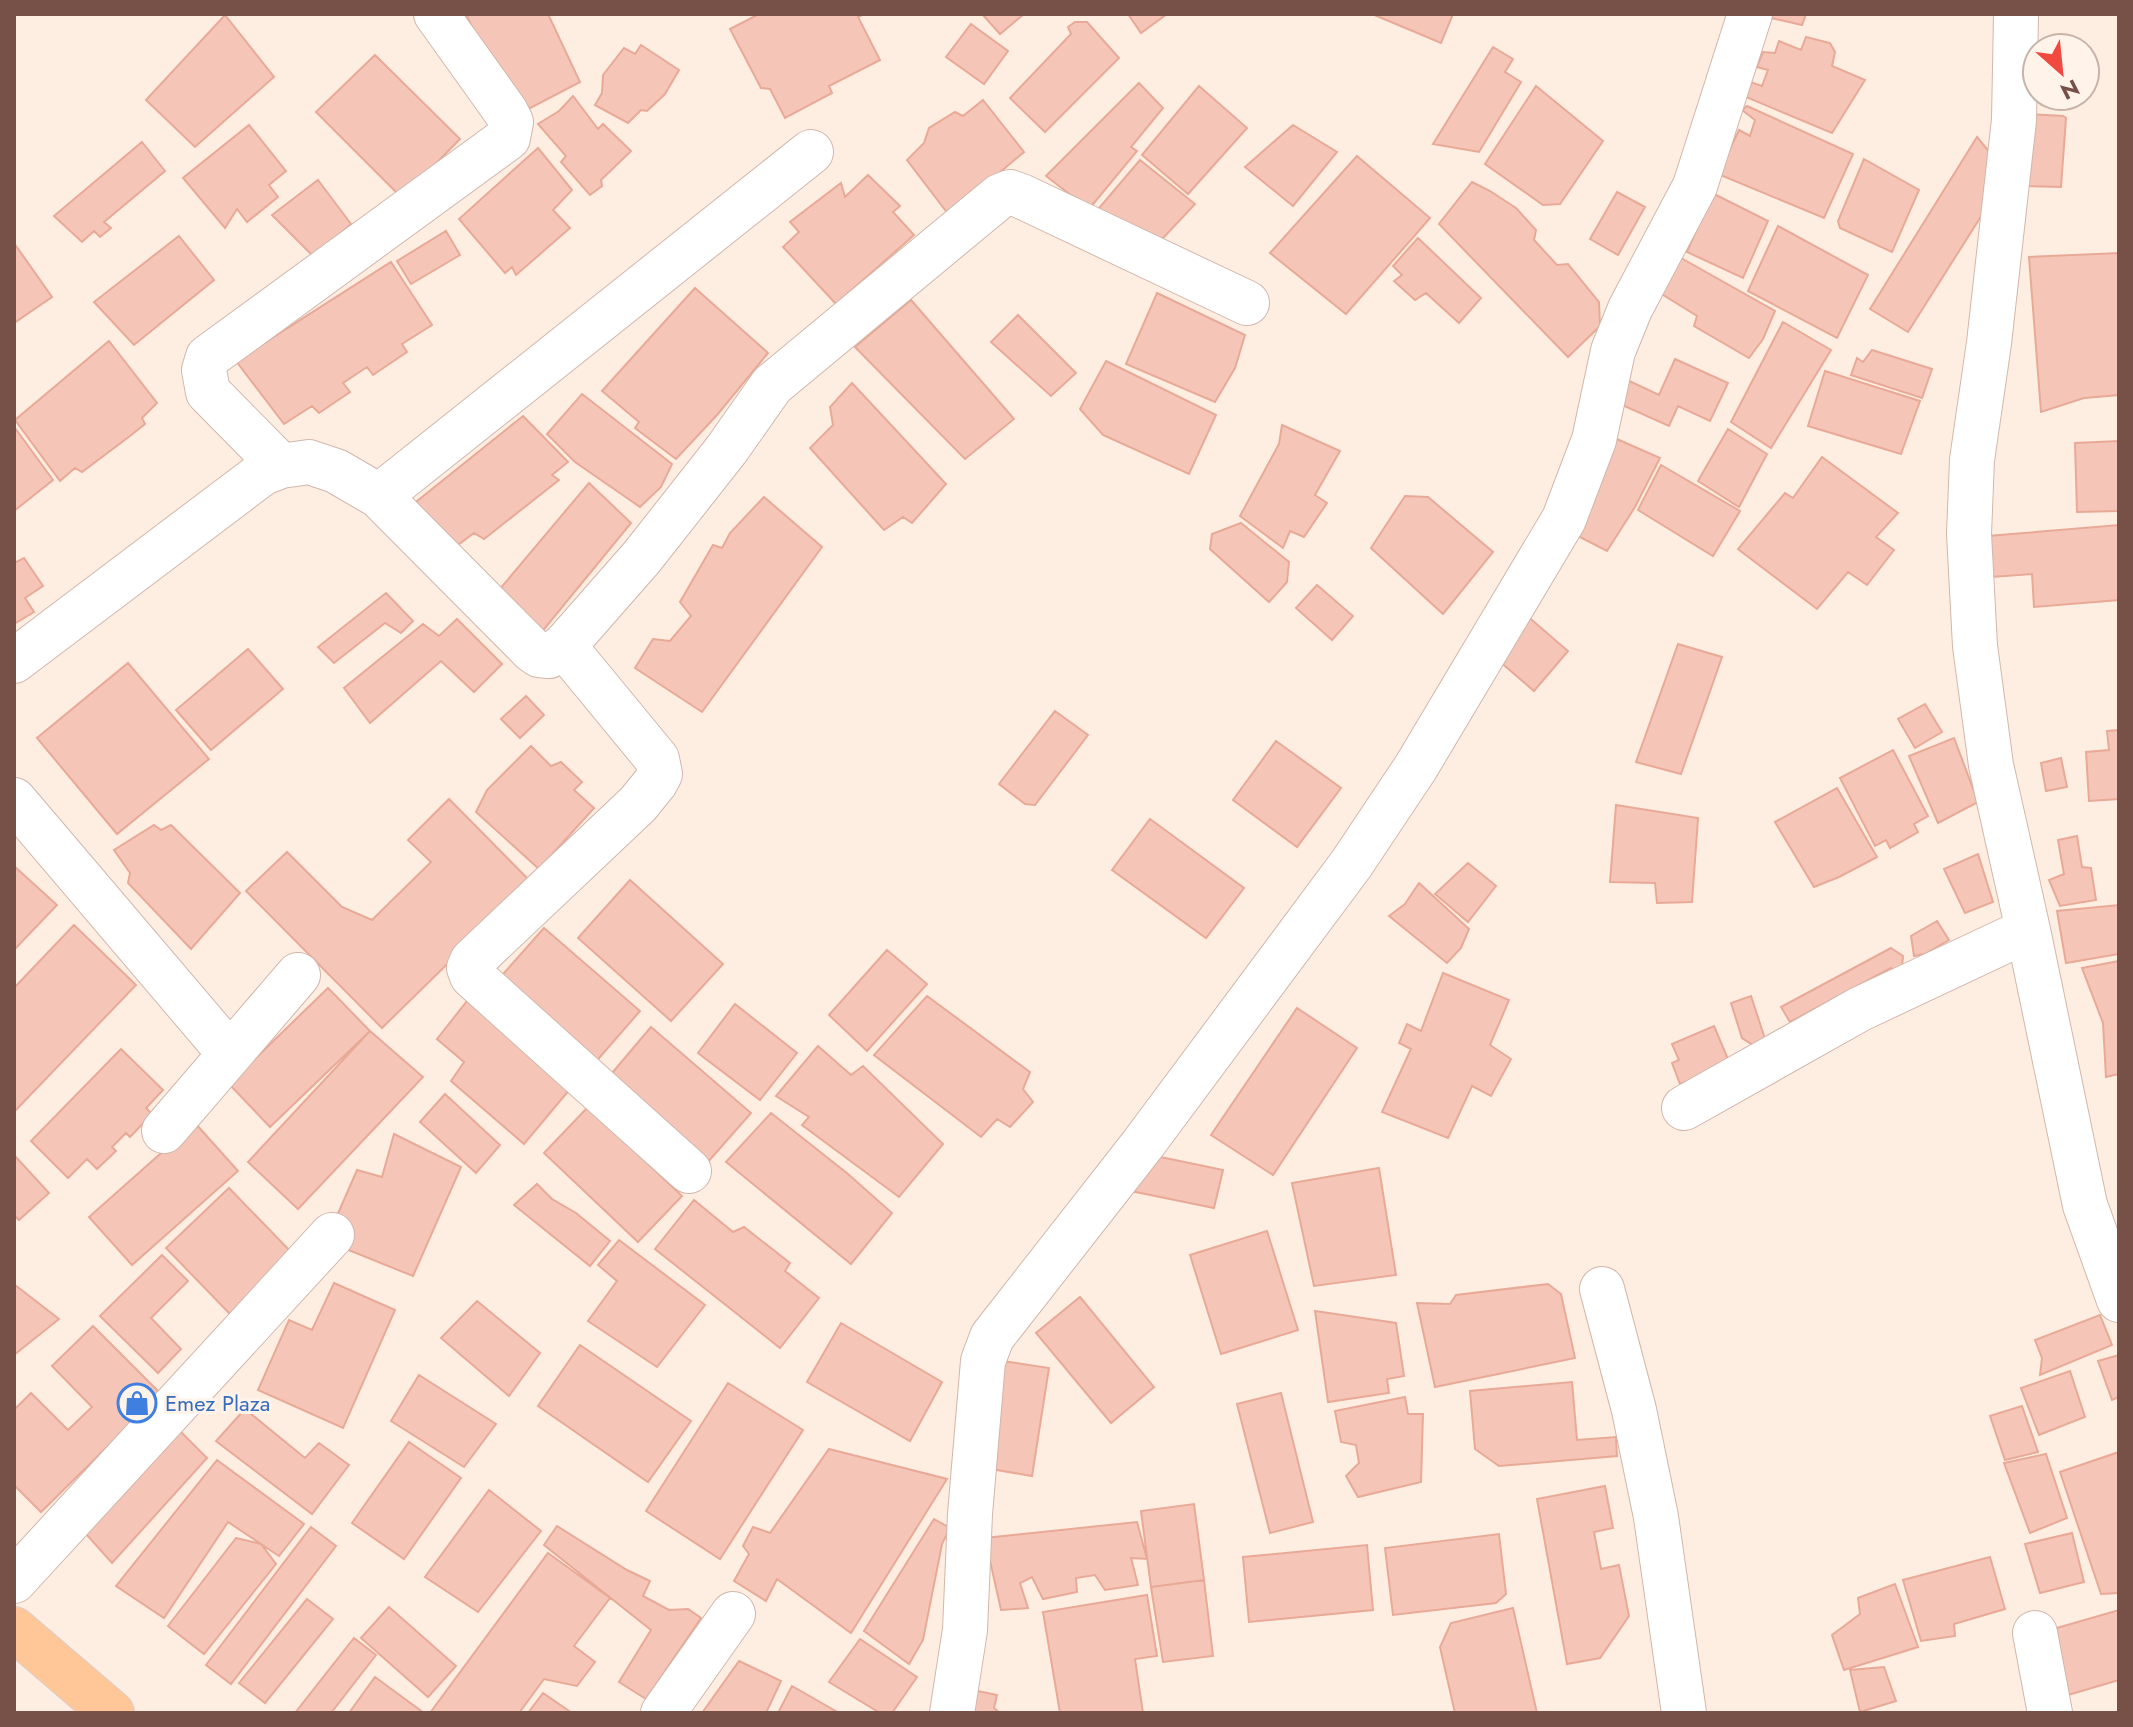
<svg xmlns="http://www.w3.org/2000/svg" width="2133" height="1727" font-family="Jost,sans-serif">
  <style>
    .building { fill: #f5c6b8; stroke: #e9a997; stroke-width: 2 }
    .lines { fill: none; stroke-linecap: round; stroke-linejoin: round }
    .minor-casing { stroke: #d2b6ab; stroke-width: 46 }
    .major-casing { stroke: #d9cecb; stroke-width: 46 }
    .minor { stroke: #fff; stroke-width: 44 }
    .major { stroke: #ffc798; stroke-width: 44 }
    .labels { text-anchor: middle; stroke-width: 6; stroke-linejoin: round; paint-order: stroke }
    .shop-label { font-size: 22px; fill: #366cbe; stroke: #fff3ea; text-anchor: start }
  </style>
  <rect width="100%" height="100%" fill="#feeee2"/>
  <!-- building -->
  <path class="building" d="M466,14H548L580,82L517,115L497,81Z
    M759,14H864L858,17L880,60L829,86L832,93L785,118L770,89L761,88L730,29Z
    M982,14H1024L1000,34Z
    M1128,14H1167L1141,33Z
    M1372,14H1453L1441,43Z
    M1772,14H1806L1802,25L1771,18Z
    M225,15L274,77L195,147L146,100Z
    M1075,22H1087L1119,58L1045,132L1010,98L1071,34L1068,27Z
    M971,24L1008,51L984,84L946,57Z
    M1806,37L1830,43L1835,52L1832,66L1865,80L1832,133L1746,97L1750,82L1762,86L1768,70L1757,67L1763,52L1775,53L1779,41L1801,50Z
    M641,45L679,70L665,94L647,111L641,110L628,123L595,105L602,93L603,75L624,48L635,54Z
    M1493,47L1513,59L1505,72L1521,82L1479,152L1433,144Z
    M375,55L460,139L402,198L316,112Z
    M1139,83L1163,108L1131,147L1137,151L1089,209L1046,176Z
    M1199,86L1247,128L1188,194L1142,155Z
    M1536,86L1603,141L1560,204L1543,205L1485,164Z
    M573,96L598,129L603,124L631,151L601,180L602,186L590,195L561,162L566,156L538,124L559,111Z
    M983,100L1024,152L949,215L907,160L924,143L929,128L955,112L963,116Z
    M1747,106L1853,154L1824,218L1718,174L1739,130L1750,136L1755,120L1742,110Z
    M2029,114L2063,116L2066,118L2061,187L2025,186Z
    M249,125L286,171L269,185L278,197L247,222L237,209L225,228L183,178Z
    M1293,125L1337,152L1293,206L1245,167Z
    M1977,137L2001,166L1985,210L1908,332L1870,309Z
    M142,142L165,171L104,222L111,228L100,237L94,231L82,242L54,216Z
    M538,148L572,190L553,210L570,228L516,275L512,267L505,273L459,219Z
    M1357,156L1430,218L1346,314L1270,253Z
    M1864,159L1919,190L1892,252L1840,228L1838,221Z
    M1140,160L1195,204L1150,252L1094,214Z
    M868,175L900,206L893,212L914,235L836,304L783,247L799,232L790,222L841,183L845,197Z
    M318,180L351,224L314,257L272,215Z
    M1472,182L1490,191L1516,208L1536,230L1534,240L1557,265L1568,264L1599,302L1600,326L1568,357L1439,224Z
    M1617,192L1645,207L1618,255L1590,239Z
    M1712,193L1768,221L1743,278L1687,252Z
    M1778,226L1868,275L1837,338L1748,291Z
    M446,231L460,255L411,284L397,261Z
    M179,236L214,280L134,345L94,302Z
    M1418,238L1481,298L1459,323L1426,293L1415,300L1394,281L1402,275L1393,266Z
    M14,243L52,297L14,323Z
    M2119,253V395L2084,398L2041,412L2029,257Z
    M1681,258L1775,311L1763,339L1749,358L1694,326L1697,316L1660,293Z
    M391,262L432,325L402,344L407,352L373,375L367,367L343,383L350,392L319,413L312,406L284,424L236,361Z
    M695,288L768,353L717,415L676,459L635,428L639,422L602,391Z
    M1157,293L1245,335L1235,368L1215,402L1126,364Z
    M911,300L1014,419L965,459L855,347Z
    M1018,315L1076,373L1051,396L991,342Z
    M1783,322L1831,350L1771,448L1731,422Z
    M109,341L157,403L142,418L145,424L130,436L82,472L75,468L60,481L15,420Z
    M1872,350L1932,369L1922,398L1851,375L1857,358L1863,362Z
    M1675,359L1728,383L1710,421L1678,406L1669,426L1611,400L1621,377L1659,395Z
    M1106,361L1216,415L1189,474L1103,435L1080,409Z
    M1825,371L1920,401L1901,454L1808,426Z
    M852,383L946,484L912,523L903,517L884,530L810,448L833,425L830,407Z
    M582,394L672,464L661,487L640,507L575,462L547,434Z
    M523,416L568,462L552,475L559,480L484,539L474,533L450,551L411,506Z
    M1282,425L1340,451L1315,495L1327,503L1304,537L1290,531L1283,548L1240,516L1279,444Z
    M15,428L53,480L14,511V429Z
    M1728,429L1767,454L1739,507L1698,481Z
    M1610,436L1660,458L1635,507L1607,551L1572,533Z
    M2119,441L2118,511L2077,512L2075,443Z
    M1822,457L1898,513L1876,537L1894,550L1867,585L1848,572L1817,609L1738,549L1785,493L1793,498Z
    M1661,465L1740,511L1713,556L1638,510Z
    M589,483L631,523L536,639L494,596Z
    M1405,496L1428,497L1493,552L1443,614L1371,548Z
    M764,497L822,547L702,712L635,668L653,639L670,641L691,616L680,602L713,545L722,548L730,533Z
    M1241,523L1289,562L1287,582L1269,602L1210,549L1212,534Z
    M2119,525V600L2034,607L2032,574L1992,577L1988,536Z
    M24,558L43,586L25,598L34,612L14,624V563Z
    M1317,585L1353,616L1332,640L1296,608Z
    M386,593L413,621L401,633L385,623L334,663L318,647Z
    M1526,615L1568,651L1534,691L1492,655Z
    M457,619L502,664L474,692L441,661L370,723L344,688L423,624L439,636Z
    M1678,644L1722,657L1681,774L1636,762Z
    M248,649L283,689L211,750L176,710Z
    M128,663L209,759L117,834L37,738Z
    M526,696L544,715L520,738L501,719Z
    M1925,704L1942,732L1915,748L1898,719Z
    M1055,711L1088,735L1035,805L1025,804L999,784Z
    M2119,730V799L2089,801L2086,752L2109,750L2107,731Z
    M1954,738L1978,802L1938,823L1909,756Z
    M1276,741L1341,788L1297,847L1233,800Z
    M531,746L551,766L561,762L582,782L574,790L594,808L539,869L476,812L487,790Z
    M1893,750L1928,816L1914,824L1918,832L1890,848L1886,840L1875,846L1840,778Z
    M2061,758L2067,787L2046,791L2041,763Z
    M1837,788L1877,857L1839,877L1814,887L1775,822Z
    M449,799L531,882L382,1028L246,891L287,852L342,907L372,920L431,862L408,840Z
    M1616,805L1698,818L1692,902L1657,903L1655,883L1610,882Z
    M1150,819L1244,888L1206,938L1112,870Z
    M154,825L161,830L171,825L240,893L191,949L128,883L130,873L114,850Z
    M2077,836L2082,867L2091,868L2096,900L2060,906L2049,880L2064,874L2058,840Z
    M1978,854L1993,902L1965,913L1944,869Z
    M1468,863L1496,886L1468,922L1435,894Z
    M14,866L57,905L14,950Z
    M630,880L723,964L671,1021L578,938Z
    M1419,883L1469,929L1461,948L1447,963L1389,916L1405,904Z
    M2119,905V954L2066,963L2057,911Z
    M1937,921L1949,940L1925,954L1914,956L1911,936Z
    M74,925L136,985L14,1112V988Z
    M544,928L640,1011L593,1065L497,981Z
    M1891,948L1903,956L1902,968L1893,973L1891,968L1790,1022L1781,1007Z
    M887,950L927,984L867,1051L829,1015Z
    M2119,961V1074L2106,1077L2103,1023L2082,968Z
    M1443,973L1509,1000L1490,1045L1511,1059L1491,1096L1472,1086L1448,1138L1382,1112L1411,1049L1399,1043L1407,1024L1421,1031Z
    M328,988L370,1031L270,1127L229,1084Z
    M927,996L1030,1072L1023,1089L1033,1102L1010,1127L997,1119L981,1137L874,1055Z
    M1751,996L1765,1039L1753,1045L1742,1038L1731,1003Z
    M467,1001L570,1089L524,1144L451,1081L464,1062L437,1039Z
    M735,1004L797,1053L760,1100L698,1053Z
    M1297,1008L1357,1048L1273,1175L1211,1135Z
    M1714,1026L1730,1064L1680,1084L1672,1063L1679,1060L1672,1044Z
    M651,1027L751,1113L707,1163L607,1079Z
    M370,1031L423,1077L298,1209L248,1162Z
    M818,1046L851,1075L863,1066L943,1144L899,1197L802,1125L809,1117L776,1096Z
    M121,1049L163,1090L146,1108L152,1114L130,1137L126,1133L112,1147L116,1151L97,1169L87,1159L68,1178L31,1141Z
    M445,1094L500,1145L476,1173L420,1122Z
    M588,1107L682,1196L638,1242L544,1153Z
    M771,1113L848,1174L892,1213L851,1264L726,1162Z
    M195,1123L238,1171L132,1265L89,1217Z
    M394,1134L461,1167L413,1276L326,1241L357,1170L382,1177Z
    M14,1155L49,1193L19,1220L14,1215Z
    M1151,1155L1223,1170L1214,1208L1126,1190Z
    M1379,1168L1396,1275L1314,1286L1292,1183Z
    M537,1184L552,1199L576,1213L610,1241L590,1266L514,1205Z
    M229,1188L292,1253L230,1314L166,1248Z
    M694,1200L733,1232L744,1227L790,1263L785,1271L819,1298L780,1348L655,1249Z
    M1267,1231L1298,1330L1221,1354L1190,1255Z
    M619,1240L705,1305L657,1367L588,1321L617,1281L598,1265Z
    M162,1255L188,1281L151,1318L181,1349L158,1373L100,1316Z
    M334,1283L395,1310L343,1428L258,1390L289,1320L312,1330Z
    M1548,1284L1561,1294L1575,1358L1435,1387L1417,1303L1450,1304L1456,1295Z
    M15,1285L59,1319L14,1355V1285Z
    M1080,1297L1154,1387L1111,1423L1036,1333Z
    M477,1301L540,1353L509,1396L441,1338Z
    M1315,1311L1396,1323L1404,1376L1387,1379L1389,1393L1328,1402Z
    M2100,1315L2112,1345L2040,1375L2042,1358L2035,1340Z
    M841,1323L942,1382L910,1441L807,1382Z
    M93,1326L161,1394L41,1512L14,1485V1410L31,1393L68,1430L92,1407L52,1366Z
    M580,1345L691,1421L648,1482L538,1406Z
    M2119,1355V1397L2112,1400L2098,1361Z
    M996,1360L1049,1368L1032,1476L979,1467Z
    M2070,1371L2085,1417L2039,1435L2021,1388Z
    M419,1375L496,1424L464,1467L391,1421Z
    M1572,1382L1577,1440L1616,1437L1617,1456L1499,1466L1475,1449L1470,1391Z
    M728,1383L803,1430L720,1559L646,1511Z
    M1281,1393L1313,1522L1270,1533L1237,1404Z
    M1405,1397L1408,1414H1423L1421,1482L1358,1497L1346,1476L1359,1463L1356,1445L1341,1442L1335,1411Z
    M2022,1406L2038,1452L2005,1460L1990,1416Z
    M245,1409L305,1458L319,1443L349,1465L312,1514L216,1441Z
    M171,1422L207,1458L112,1563L77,1524Z
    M409,1442L461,1478L404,1559L352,1523Z
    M829,1449L947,1479L851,1633L777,1579L766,1601L734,1581L749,1554L743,1546L753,1527L770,1533Z
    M2119,1452V1593L2101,1594L2060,1472Z
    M2046,1454L2067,1518L2030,1533L2004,1463Z
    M217,1460L304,1524L279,1556L228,1522L164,1618L116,1586Z
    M1605,1486L1613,1528L1594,1532L1601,1569L1619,1565L1629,1616L1600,1658L1567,1664L1537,1499Z
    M489,1490L541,1531L478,1612L425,1577Z
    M1194,1504L1204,1580L1151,1587L1141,1511Z
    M934,1519L950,1528L942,1544L923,1640L909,1664L864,1631Z
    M1137,1522L1147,1559L1131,1558L1138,1585L1105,1590L1095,1575L1076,1578L1077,1592L1043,1599L1032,1577L1020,1583L1028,1608L1001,1610L985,1538Z
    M557,1526L627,1570L650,1581L643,1596L669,1610L688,1609L701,1618L646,1699L619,1682L651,1630L544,1545Z
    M311,1527L336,1546L231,1684L206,1665Z
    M2072,1533L2084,1582L2040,1593L2025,1544Z
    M1499,1534L1506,1594L1496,1603L1393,1615L1385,1548Z
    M236,1538L261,1544L276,1564L204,1654L168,1626Z
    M1367,1545L1373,1610L1249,1622L1243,1557Z
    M548,1553L610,1598L574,1646L595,1662L577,1686L544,1679L519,1713H430Z
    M1990,1557L2005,1609L1954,1624L1955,1636L1921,1641L1903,1580Z
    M1204,1580L1213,1656L1163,1662L1151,1587Z
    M1895,1584L1918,1647L1844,1670L1832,1635L1860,1614L1858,1598Z
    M1147,1595L1157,1656L1135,1659L1143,1713H1060L1043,1612Z
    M307,1599L333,1619L265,1703L239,1683Z
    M389,1607L456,1666L428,1697L361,1638Z
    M1513,1608L1537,1713H1455L1440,1647L1451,1623Z
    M2119,1610V1680L2068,1695L2050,1630Z
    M354,1638L376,1655L331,1713H295Z
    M860,1639L917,1677L892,1713H880L829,1682Z
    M739,1661L781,1681L766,1713H702Z
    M1884,1667L1896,1701L1860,1712L1850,1670Z
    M375,1677L424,1713H349Z
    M792,1686L839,1713H778Z
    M973,1690L997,1695L994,1708L1000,1713H968Z
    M543,1693L572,1713H528Z"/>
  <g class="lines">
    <defs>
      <path id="minor" d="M2016,14L2014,120L1989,343L1972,460L1969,534L1975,646L1991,765L2028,930L2085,1205L2119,1300
        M281,466L208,392L204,370L208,357L508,138L511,122L506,112L436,14
        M379,496L811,152
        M564,646L657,759L660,774L655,783L638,804L472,961L469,968L472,976L689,1171
        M14,661L263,473L281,466L309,462L336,471L379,496L532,650L539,655L549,656L564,646L642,557L727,449L772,385L1000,196L1010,192L1021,196L1247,303
        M14,800L230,1054
        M1684,1108L1860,1009L2028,930
        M164,1131L298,975
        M1602,1289L1634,1410L1656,1517L1684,1713
        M14,1581L332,1235
        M2035,1633L2050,1713
        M663,1713L733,1614
        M952,1713L965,1630L970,1514L983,1361L992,1337L1143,1144L1352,863L1416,767L1564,519L1594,440L1613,351L1630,309L1695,186L1750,14"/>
      <path id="major" d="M14,1629L112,1713"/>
    </defs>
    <!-- minor casing -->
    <use href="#minor" class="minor-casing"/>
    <!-- major casing -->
    <use href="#major" class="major-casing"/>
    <!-- minor -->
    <use href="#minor" class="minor"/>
    <!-- major -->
    <use href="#major" class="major"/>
  </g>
  <!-- icons -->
  <defs>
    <symbol id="shop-ring" viewBox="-11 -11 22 22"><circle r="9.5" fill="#fff3ea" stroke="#3f7fe0" stroke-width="1.5"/><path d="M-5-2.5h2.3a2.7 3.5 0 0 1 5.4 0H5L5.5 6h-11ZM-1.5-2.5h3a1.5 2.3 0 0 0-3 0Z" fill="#3f7fe0"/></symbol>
  </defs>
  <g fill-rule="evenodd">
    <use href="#shop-ring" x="115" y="1381" width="44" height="44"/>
  </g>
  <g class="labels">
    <!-- shop labels -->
    <g class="shop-label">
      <text x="165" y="1411">Emez Plaza</text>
    </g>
  </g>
  <!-- border -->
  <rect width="2133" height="1727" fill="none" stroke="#775047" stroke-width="32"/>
  <!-- north arrow -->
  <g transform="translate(2061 72) rotate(153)"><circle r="38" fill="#fff3ea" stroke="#c9b2a9" stroke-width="2"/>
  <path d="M0-6L14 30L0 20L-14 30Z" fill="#f0493f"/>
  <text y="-12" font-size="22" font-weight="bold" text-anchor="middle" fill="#775047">N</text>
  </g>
</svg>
